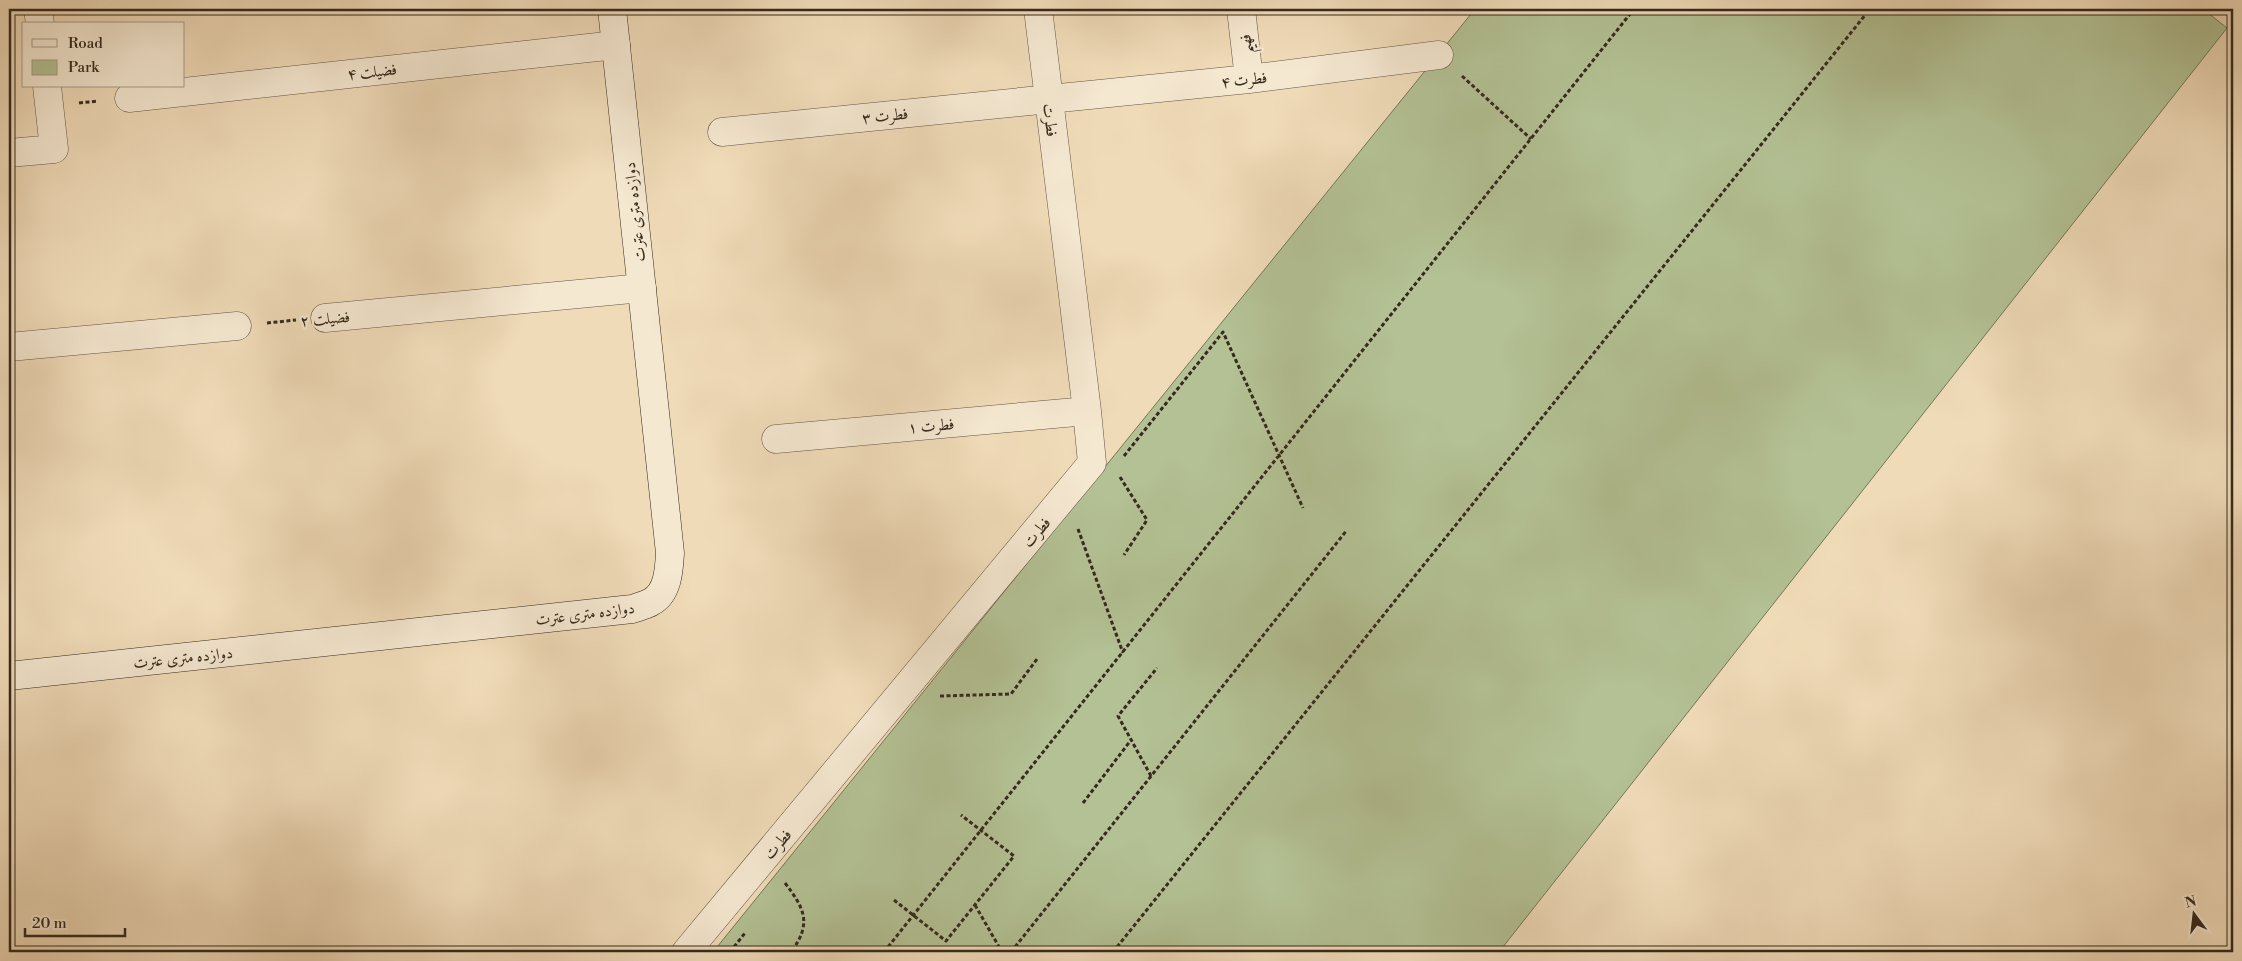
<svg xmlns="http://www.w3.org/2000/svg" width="2242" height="961" font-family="'Libre Bodoni',Amiri,serif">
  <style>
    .green { fill: #b3c194; stroke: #747658 }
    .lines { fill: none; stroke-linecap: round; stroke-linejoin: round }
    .street-casing { stroke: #645644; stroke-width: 29 }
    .secondary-casing { stroke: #352a1d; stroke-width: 29 }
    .path { stroke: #352a1d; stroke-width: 3; stroke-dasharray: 4 2.5; stroke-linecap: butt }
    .street { stroke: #f5e8d1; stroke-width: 28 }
    .secondary { stroke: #f5e8d1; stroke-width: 28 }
    .labels { text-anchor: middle; stroke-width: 4.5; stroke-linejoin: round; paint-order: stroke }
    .street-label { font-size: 16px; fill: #352a1d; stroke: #f5e8d1 }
  </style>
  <rect width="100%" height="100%" fill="#f0dbb8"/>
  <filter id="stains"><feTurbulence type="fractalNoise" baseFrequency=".004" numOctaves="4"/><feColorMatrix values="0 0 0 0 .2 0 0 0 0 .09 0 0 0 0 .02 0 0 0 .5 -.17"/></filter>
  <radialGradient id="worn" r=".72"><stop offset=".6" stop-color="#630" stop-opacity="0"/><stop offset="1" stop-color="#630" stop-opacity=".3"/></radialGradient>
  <!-- green -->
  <path class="green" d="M1475,9H2203L2227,28L1499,952H713Z"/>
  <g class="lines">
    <defs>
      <path id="street" d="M38,9L40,24
        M1241,9L1249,79
        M129,98L616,45
        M722,132L1249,79L1439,55
        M9,153L54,149L47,86
        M325,318L642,288
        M9,347L237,326
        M776,439L1087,411
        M686,952L1092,463L1087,411L1038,9"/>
      <path id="secondary" d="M9,676L632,609C638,607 646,605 651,602C668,593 669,570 670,553L612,9"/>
    </defs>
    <!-- street casing -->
    <use href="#street" class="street-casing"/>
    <!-- secondary casing -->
    <use href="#secondary" class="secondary-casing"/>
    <!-- path -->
    <path class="path" d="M1462,76L1531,139
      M79,103L98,101
      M267,323L296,320
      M1124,456L1223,332L1303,508
      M1120,477L1147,520L1124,555
      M1078,529L1123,653
      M940,696L1011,694L1037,659
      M1151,776L1118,716L1157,668
      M1083,803L1131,740
      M785,883C805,909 812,924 791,952
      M894,900L946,941L1014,856L961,815
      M975,905L1002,952
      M734,948L738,952
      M730,952L745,933
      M884,952L1634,9
      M1011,952L1347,530
      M1113,952L1870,9"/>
    <!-- street -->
    <use href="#street" class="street"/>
    <!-- secondary -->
    <use href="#secondary" class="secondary"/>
  </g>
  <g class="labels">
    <!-- street labels -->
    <g class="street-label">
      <text transform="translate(1245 44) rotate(-96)" y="6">فهیم</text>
      <text transform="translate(372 71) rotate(-6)" y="6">فضیلت ۴</text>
      <text transform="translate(1244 79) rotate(-6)" y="6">فطرت ۴</text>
      <text transform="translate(885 115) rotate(-6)" y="6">فطرت ۳</text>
      <text transform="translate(1051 120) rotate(83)" y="6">فطرت</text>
      <text transform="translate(634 212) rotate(-96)" y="6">دوازده متری عترت</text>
      <text transform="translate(325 318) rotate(-5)" y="6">فضیلت ۲</text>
      <text transform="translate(931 425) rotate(-5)" y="6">فطرت ۱</text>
      <text transform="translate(1036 532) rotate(-50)" y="6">فطرت</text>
      <text transform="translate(585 613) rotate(-7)" y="6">دوازده متری عترت</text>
      <text transform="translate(183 657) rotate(-6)" y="6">دوازده متری عترت</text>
      <text transform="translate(777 844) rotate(-50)" y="6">فطرت</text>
    </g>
  </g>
  <!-- margin -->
  <rect width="2242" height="961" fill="none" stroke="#f0dbb8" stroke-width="30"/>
  <rect x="10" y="10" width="2222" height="941" fill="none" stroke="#352a1d" stroke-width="2.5"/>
  <rect x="15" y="15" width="2212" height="931" fill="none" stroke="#352a1d"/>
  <!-- legend -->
  <rect x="22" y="22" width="162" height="65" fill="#f5e8d1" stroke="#a89c89"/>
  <rect x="32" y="39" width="25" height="8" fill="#f5e8d1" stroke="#a89c89"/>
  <text x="68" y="48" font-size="15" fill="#352a1d">Road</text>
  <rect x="32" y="60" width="25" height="15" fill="#b3c194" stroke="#a89c89"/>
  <text x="68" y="72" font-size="15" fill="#352a1d">Park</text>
  <!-- north arrow -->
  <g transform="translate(2194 914) rotate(345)" stroke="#f5e8d1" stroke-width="4" paint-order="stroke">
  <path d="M0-4L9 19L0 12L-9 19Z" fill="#352a1d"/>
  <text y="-8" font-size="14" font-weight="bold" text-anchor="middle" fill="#352a1d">N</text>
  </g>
  <!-- scale -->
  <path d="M25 928v8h100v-8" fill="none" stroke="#352a1d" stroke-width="2.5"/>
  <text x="32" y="928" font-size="15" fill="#352a1d" stroke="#f5e8d1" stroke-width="4" paint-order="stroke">20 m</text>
  <rect width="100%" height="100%" filter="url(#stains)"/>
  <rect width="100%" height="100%" fill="url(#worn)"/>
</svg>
